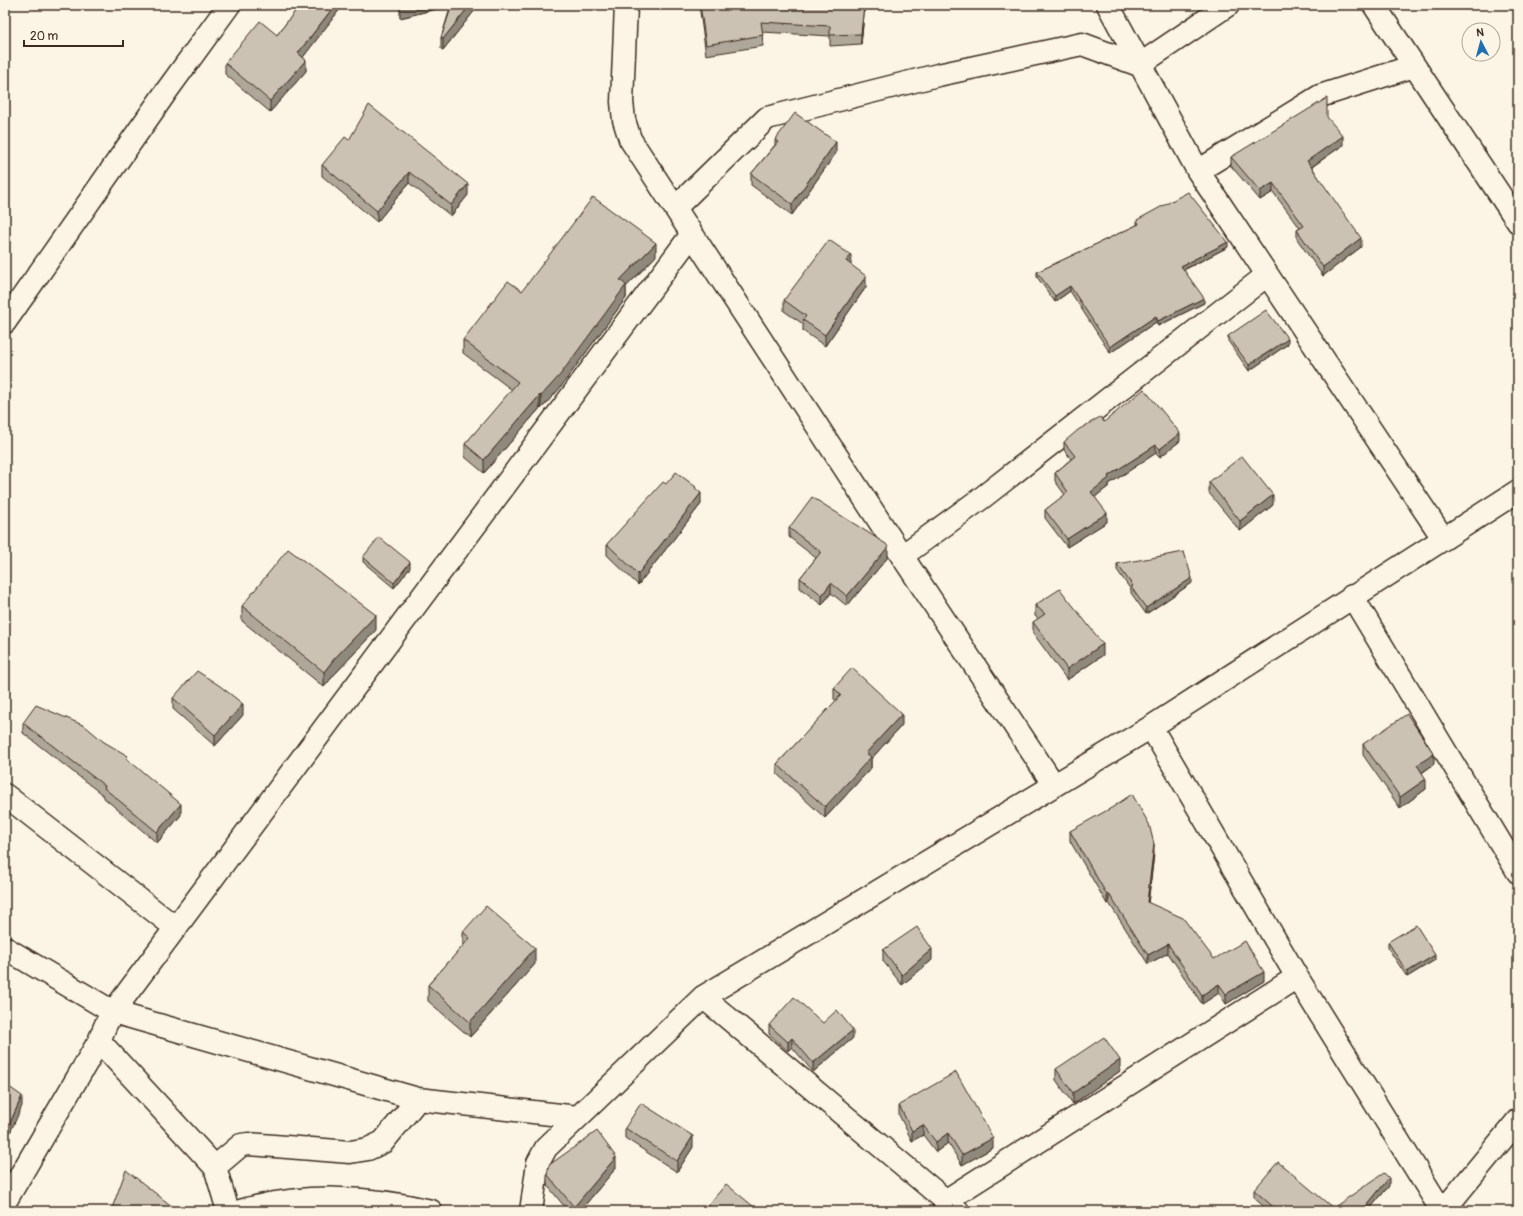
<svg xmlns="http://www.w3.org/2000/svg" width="1523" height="1216" font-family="Pangolin,sans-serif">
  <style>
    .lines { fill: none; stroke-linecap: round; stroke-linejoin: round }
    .minor-casing { stroke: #3b2a1e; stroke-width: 25 }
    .minor { stroke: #fcf5e5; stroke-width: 22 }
    .wall { fill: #afa79a; stroke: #3b2a1e }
    .shaded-wall { fill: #8f887d; stroke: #3b2a1e }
    .building { fill: #ccc2b3; stroke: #3b2a1e }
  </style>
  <rect width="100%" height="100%" fill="#fcf5e5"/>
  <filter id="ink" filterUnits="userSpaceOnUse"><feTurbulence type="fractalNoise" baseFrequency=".025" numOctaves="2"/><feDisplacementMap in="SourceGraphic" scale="8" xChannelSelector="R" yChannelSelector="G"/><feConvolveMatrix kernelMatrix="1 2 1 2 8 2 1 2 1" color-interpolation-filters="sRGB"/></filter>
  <g filter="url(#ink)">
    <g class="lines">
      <defs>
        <path id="minor" d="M626,5L622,102L624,120L630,139L902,556L1054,785
          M1108,5L1198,171L1443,538
          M1374,5L1518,222
          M1198,171L1320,96L1414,66
          M675,208L767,118L938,75L1082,44L1139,65L1228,5
          M5,322L168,89L229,5
          M902,556L983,497L1267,275
          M1352,596L1518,872
          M1151,727L1297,977L1442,1211
          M5,795L176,928
          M5,948L113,1012L106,1024L99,1041L5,1202
          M703,997L958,1211
          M99,1041L215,1167L228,1211
          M578,1117L418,1099L113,1012L692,234
          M215,1167L241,1145L248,1144L350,1152L368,1149L383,1142L418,1099
          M945,1201L1297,977
          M240,1211C301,1193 369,1196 431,1211
          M531,1211L538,1163L546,1148L703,997L1151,727L1518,491
          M1443,1211L1518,1120"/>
      </defs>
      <!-- minor casing -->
      <use href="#minor" class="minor-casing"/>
      <!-- minor -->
      <use href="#minor" class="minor"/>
    </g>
    <!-- wall -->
    <path class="wall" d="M300,5H343L303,57L306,71L270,112L225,74V63L277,35Z
      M401,5H479L443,50L441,49V38L451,5L400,18Z
      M699,5H865L861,44L830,46V36L762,32L763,46L706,55Z
      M349,140L468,195L451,216L409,183L377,222L322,176V165Z
      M775,140L836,153L792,215L751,185V174L775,145Z
      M1343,145L1312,167L1361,247L1323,276L1297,239V230L1300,228L1273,192L1260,200L1231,166V157Z
      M1137,220L1228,247L1184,270L1204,303L1158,326L1156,322L1110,353L1070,291L1055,302L1037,277V272L1137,225Z
      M656,256L626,287V298L560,388L541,409L540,408L484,473L465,457V444L512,390L463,353V340L522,291Z
      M851,265L866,287L825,346L803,331V324L784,311V300Z
      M1228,336L1288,344L1249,371L1228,341Z
      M1180,441L1160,457L1156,453L1109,484V486L1095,497L1107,522L1067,547L1045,518V510L1065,495L1055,481V473L1071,459L1064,450V442Z
      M1209,482L1273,505L1240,531L1209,493Z
      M666,484L696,489L701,504L638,585L607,555V544Z
      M789,528L888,557L847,606L831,593L822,605L800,588V578L816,558L789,537Z
      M363,557L410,568L394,588L363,562Z
      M1117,564L1192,583L1146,614L1131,593V590L1117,570Z
      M1035,605L1103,655L1067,680L1033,633V622L1039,619L1035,616Z
      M242,606L376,630L334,675L324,687L242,621Z
      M834,688L902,725L871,759V768L825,818L777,774V764L836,701L834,699Z
      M173,698L243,715L215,746L173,709Z
      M23,723L104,742L181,815L157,843L104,798V796L23,733Z
      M1363,744L1434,764L1422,773L1426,789L1400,808L1363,755Z
      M1070,831L1154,854L1148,903L1214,959L1264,981L1226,1004L1219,993L1202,1004L1168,953L1148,964L1109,903L1107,904L1070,841Z
      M463,932L535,964L470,1037L428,1001V985L463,946Z
      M1388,942L1435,960L1407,977L1388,948Z
      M883,950L932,960L902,985L883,961Z
      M823,1023L853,1038L813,1072L792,1047L788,1051L769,1034V1025Z
      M1056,1069L1120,1071L1073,1104L1056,1080Z
      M899,1105L993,1148L962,1165L948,1143L936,1152L923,1135L912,1141L899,1115Z
      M625,1128L693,1147L677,1172L625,1138Z
      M616,1168L580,1211H568L547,1185V1174Z
      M1389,1186L1368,1211H1269L1254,1198V1190L1333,1208Z"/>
    <!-- shaded-wall -->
    <path class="shaded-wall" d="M335,5H343L298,64V53Z
      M407,5H453L400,18V7Z
      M470,5H479L443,50V39Z
      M864,5H865L861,44V34Z
      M306,60V71L270,112V101Z
      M1343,136V145L1307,170V161Z
      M836,142V153L792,215V204Z
      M409,172V183L377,222V211Z
      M1273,183V192L1260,200V191Z
      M468,184V195L451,216V205Z
      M1361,238V247L1323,276V267Z
      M1228,242V247L1181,271V266Z
      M656,243V256L626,287V298L560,388L541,409V396L620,280Z
      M851,255V266L846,261Z
      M866,276V287L825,346V335Z
      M1070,286V291L1055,302V296Z
      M1204,298V303L1158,326V321Z
      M1156,316V322L1110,353V347Z
      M1288,339V344L1249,371V365Z
      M540,395V408L484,473V460Z
      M1180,433V441L1160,457V449Z
      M1156,445V453L1109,484V486L1091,500V492L1108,476Z
      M701,493V504L638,585V574Z
      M1273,495V505L1240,531V521Z
      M1107,513V522L1067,547V539Z
      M888,547V557L847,606V596Z
      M410,562V568L394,588V583Z
      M1192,578V583L1146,614V608Z
      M831,583V593L822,605V595Z
      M376,615V630L334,675L324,687V672L334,659Z
      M1103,644V655L1067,680V669Z
      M243,704V715L215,746V735Z
      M902,714V725L871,759V768L825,818V807L866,753Z
      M1434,754V764L1417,776V765Z
      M1426,779V789L1400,808V797Z
      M181,804V815L157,843V832Z
      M1154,844V854L1147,912V902Z
      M1109,894V903L1107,904V895Z
      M1168,944V953L1148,964V955Z
      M535,948V964L470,1037V1022Z
      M932,949V960L902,985V975Z
      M1435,955V960L1407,977V972Z
      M1264,972V981L1226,1004V994Z
      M1219,984V993L1202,1004V995Z
      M853,1030V1038L813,1072V1063Z
      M792,1038V1047L788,1051V1042Z
      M1120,1060V1071L1073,1104V1093Z
      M22,1096V1106L5,1144V1134Z
      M923,1125V1135L912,1141V1131Z
      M948,1133V1143L936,1152V1142Z
      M693,1136V1147L677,1172V1161Z
      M993,1138V1148L962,1165V1155Z
      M616,1157V1168L580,1211H574V1207Z
      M1389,1178V1186L1368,1211H1362Z"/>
    <!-- building -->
    <path class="building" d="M300,5H335L298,53L306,60L270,101L225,63L260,21L277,35Z
      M401,5H407L400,7Z
      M452,5H470L443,39L441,38Z
      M700,5H864L861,34L830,35V26L761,22L763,35L706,45Z
      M1327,98V117L1343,136L1307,161L1361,238L1323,267L1297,230L1304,226L1273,183L1260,191L1231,157Z
      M369,105L468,184L451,205L409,172L377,211L322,165L345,137L349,140Z
      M795,113L836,142L792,204L751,174L778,142L775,140Z
      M1188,192L1228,242L1181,266L1204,298L1158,321L1156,316L1110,347L1070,286L1055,296L1037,272L1139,224L1137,220Z
      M593,197L656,243L620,280L626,285L560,375L541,396L540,395L484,460L465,444L518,382L463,340L508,281L522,291Z
      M829,240L851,255L846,261L866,276L825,335L803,320L806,316L784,300Z
      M1266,310L1288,339L1249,365L1228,336Z
      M1144,389L1180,433L1160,449L1156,445L1108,476L1109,478L1091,492L1107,513L1067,539L1045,510L1068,492L1055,473L1075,456L1064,442L1078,430L1100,417L1104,422Z
      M1242,456L1273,495L1240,521L1209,482Z
      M676,472L696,487L695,488L701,493L638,574L607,544L663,482L666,484Z
      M812,497L886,544L888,547L847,596L831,583L822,595L800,578L821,552L789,528Z
      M379,537L410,562L394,583L363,557Z
      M288,549L376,615L334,659L324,672L242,606Z
      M1184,552L1192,578L1146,608L1131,587L1133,586L1117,564Z
      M1060,589L1103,644L1067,669L1033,622L1045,614L1035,605Z
      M852,668L902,714L866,753L871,757L825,807L777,764L841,695L834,688Z
      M197,671L220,686L243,704L215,735L173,698Z
      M36,705L85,726L104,742L128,756L126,758L181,804L157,832L104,788L105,786L23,723Z
      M1407,714L1434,754L1417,765L1426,779L1400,797L1363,744Z
      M1132,794L1149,824L1154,844L1147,902L1183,918L1214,959L1245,941L1264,972L1226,994L1219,984L1202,995L1168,944L1148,955L1109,894L1107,895L1070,831L1113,807Z
      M486,906L535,948L470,1022L428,985L470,938L463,932Z
      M1416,925L1435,955L1407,972L1388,942Z
      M917,927L932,949L902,975L883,950Z
      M794,997L823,1023L837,1010L853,1030L813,1063L792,1038L788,1042L769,1025Z
      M1104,1037L1120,1060L1073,1093L1056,1069Z
      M956,1072L993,1138L962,1155L948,1133L936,1142L923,1125L912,1131L899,1105Z
      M5,1084L22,1096L5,1134Z
      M641,1103L693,1136L677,1161L625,1128Z
      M597,1131L616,1157L574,1207L547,1174L549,1165Z
      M1278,1162L1333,1208L1384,1173L1389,1178L1362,1211H1278L1254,1190Z
      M126,1170L178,1211H111Z
      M726,1184L759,1211H710L706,1208Z"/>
  </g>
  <!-- margin -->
  <rect width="1523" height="1216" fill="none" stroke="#fcf5e5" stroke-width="20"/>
  <rect x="10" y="10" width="1503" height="1196" fill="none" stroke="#3b2a1e" stroke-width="1.5" filter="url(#ink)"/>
  <!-- north arrow -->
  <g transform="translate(1481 42) rotate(354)"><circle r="19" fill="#fcf5e5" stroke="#afa495"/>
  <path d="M0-3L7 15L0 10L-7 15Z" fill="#1f6fb2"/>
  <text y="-6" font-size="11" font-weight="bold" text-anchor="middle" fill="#3b2a1e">N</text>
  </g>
  <!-- scale -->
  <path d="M24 40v6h99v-6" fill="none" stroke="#3b2a1e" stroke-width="2"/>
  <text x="30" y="40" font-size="12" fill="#3b2a1e" stroke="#fcf5e5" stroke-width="3" paint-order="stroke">20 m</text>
</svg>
